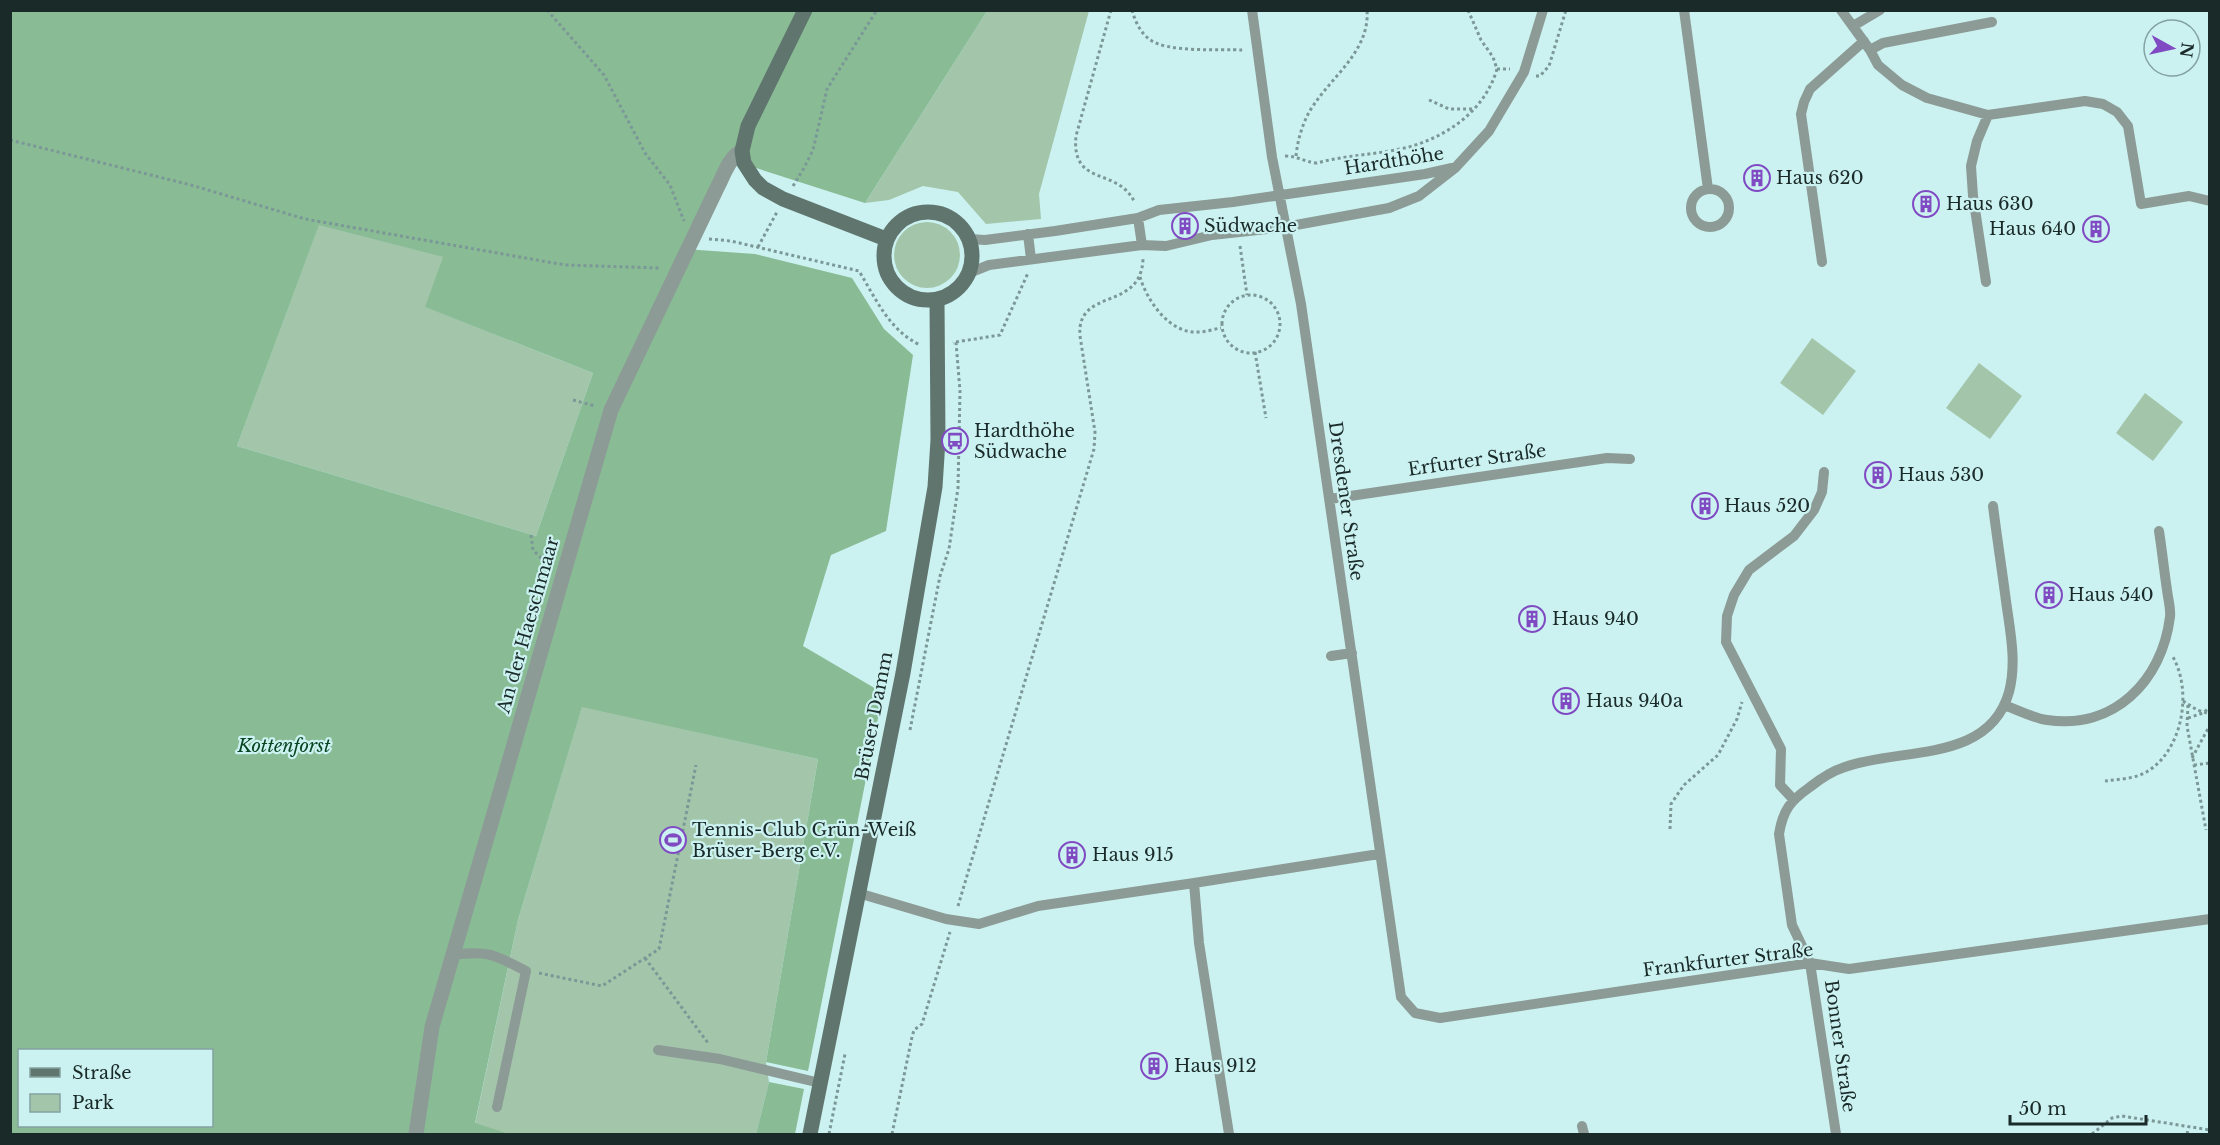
<svg xmlns="http://www.w3.org/2000/svg" width="2220" height="1145" font-family="'Libre Baskerville',serif">
  <style>
    .green { fill: #a3c6ab }
    .forest { fill: #89bb95; fill-rule: evenodd }
    .lines { fill: none; stroke-linecap: round; stroke-linejoin: round }
    .path { stroke: #7b9897; stroke-width: 3; stroke-dasharray: 3 3; stroke-linecap: butt }
    .lane { stroke: #8c9b96; stroke-width: 10 }
    .street { stroke: #8c9b96; stroke-width: 15 }
    .secondary { stroke: #5f756e; stroke-width: 15 }
    .labels { text-anchor: middle; stroke-width: 4.5; stroke-linejoin: round; paint-order: stroke }
    .street-label { font-size: 18px; fill: #1a2a29; stroke: #cbf2f1 }
    .poi-label { font-size: 18px; fill: #1a2a29; stroke: #cbf2f1; text-anchor: start }
    .park-label { font-size: 18px; font-style: italic; fill: #084420; stroke: #cbf2f1 }
  </style>
  <rect width="100%" height="100%" fill="#cbf2f1"/>
  <!-- green -->
  <path class="green" d="M987,11H1089L1039,194L1041,219L986,224L958,192L923,186L889,200L865,203Z
    M894 255a33 33 0 1 1 66 0a33 33 0 1 1-66 0Z
    M319,224L444,257L426,307L593,373L536,536L237,446Z
    M1812,338L1856,371L1823,415L1780,383Z
    M1979,363L2022,396L1990,439L1946,408Z
    M2145,393L2183,422L2153,461L2116,433Z
    M582,706L818,759L766,1062L769,1082L756,1134H510L475,1124L518,920Z"/>
  <!-- forest -->
  <path class="forest" d="M10,11H987L865,203L731,160L685,249L755,254L852,278L884,329L913,355L886,531L831,555L803,646L883,693L808,1071L766,1062L818,759L582,707L518,920L475,1123L510,1134H11ZM319,225L443,257L425,307L593,373L536,536L237,446ZM20,1050H212V1126H20Z
    M769,1082L804,1089L795,1134H756Z"/>
  <g class="lines">
    <!-- path -->
    <path class="path" d="M547,10L604,75L645,153L670,185L684,221
      M1111,10L1076,136C1071,188 1118,166 1135,203
      M1132,10C1135,21 1140,32 1149,39C1166,53 1220,49 1243,50
      M1497,69H1510
      M1536,76H1540L1549,66L1566,10
      M1429,100L1449,109H1475
      M10,140L191,185L305,219L565,265L660,268
      M1285,156C1298,156 1304,162 1317,163C1342,156 1369,155 1395,150C1440,142 1484,114 1497,69L1493,57L1481,40L1468,10
      M1296,156C1298,137 1304,118 1315,103C1335,74 1370,49 1367,10
      M793,186L804,168L813,150L827,89L877,10
      M709,239L731,241L859,271C876,299 889,330 920,345
      M1240,246L1247,295
      M758,247L777,212
      M1140,277C1147,301 1170,334 1198,332C1206,332 1214,329 1221,328
      M1222 324a29 29 0 1 1 58 0a29 29 0 1 1-58 0Z
      M956,342L1000,335L1028,273
      M1255,352L1266,418
      M573,400L595,406
      M531,535L533,550L541,558L552,557
      M2183,701L2197,710L2210,714
      M2188,705L2187,726L2206,830
      M2188,718L2203,713L2210,707
      M910,730L940,576L949,549L958,488L960,391L956,342L953,343
      M2192,758L2210,725
      M2194,765L2210,763
      M2105,781C2120,779 2138,779 2151,769C2183,746 2192,691 2173,657
      M1670,829L1671,804L1684,785L1718,755L1737,719L1742,702
      M958,906L1094,449L1095,432L1080,336C1076,287 1141,312 1143,259
      M645,958L708,1043
      M539,973L602,986L659,949L696,765
      M829,1134L845,1054
      M892,1134L912,1037L914,1030L922,1024L950,932
      M2092,1134L2112,1118L2122,1116L2210,1130
      M2187,1134L2189,1126"/>
    <!-- lane -->
    <path class="lane" d="M1252,10L1272,157L1301,304L1401,997L1415,1013L1440,1018L1810,963L1849,969L2210,919
      M1684,10L1708,189
      M1841,10L1870,50L1878,65L1902,85L1927,98L1988,115L2085,101L2103,104L2117,112L2128,126L2141,204L2189,196L2210,201
      M1853,26L1880,10
      M1870,50L1883,43L1992,22
      M1691 208a19 19 0 1 1 38 0a19 19 0 1 1-38 0Z
      M1138,218L1142,245
      M1028,234L1031,259
      M969,239L985,240L1055,231L1138,218L1159,210L1233,202L1425,174L1452,168
      M1822,262L1801,114L1804,102L1810,89L1864,41
      M969,273L989,265L1142,245L1166,246L1212,235L1285,227L1389,208L1419,196L1455,168L1489,131L1524,72L1543,10
      M1986,282L1973,196L1971,166L1977,141L1988,115
      M1330,499L1607,458L1630,459
      M1331,656L1352,653
      M2004,705C2018,710 2033,718 2047,720C2114,730 2162,681 2170,617C2171,609 2168,599 2167,590C2164,570 2162,550 2159,531
      M1793,799L1780,785L1781,749L1726,642L1727,616L1734,595L1749,570L1794,536L1814,510L1822,492L1824,472
      M858,893L946,919L979,924L1038,906L1194,883
      M452,955C488,950 495,955 526,971L497,1107
      M658,1050L720,1059L820,1083
      M1582,1126L1584,1134
      M1229,1134L1199,943L1194,883L1379,854
      M1836,1134L1810,963L1792,925L1779,834C1783,810 1790,801 1810,787C1820,779 1832,771 1845,767C1899,747 1989,764 2009,692C2017,662 2010,631 2006,601C2002,570 1997,538 1993,506"/>
    <!-- street -->
    <path class="street" d="M416,1134L432,1027L611,410L717,188C723,177 730,155 742,151"/>
    <!-- secondary -->
    <path class="secondary" d="M805,10L748,126L742,151L744,163L755,180L763,188L783,199L886,239
      M884 256a44 44 0 1 1 88 0a44 44 0 1 1-88 0Z
      M810,1134L903,673L935,487L938,440L937,300"/>
  </g>
  <!-- icons -->
  <defs>
    <symbol id="building-ring" viewBox="-11 -11 22 22"><circle r="9.5" fill="#cbf2f1" stroke="#804bc2" stroke-width="1.5"/><path d="M-4-6H4V6H1V3H-1V6H-4ZM-2.5-4.3h1.7v1.8h-1.7ZM.8-4.3h1.7v1.8H.8ZM-2.5-1h1.7V.8h-1.7ZM.8-1h1.7V.8H.8Z" fill="#804bc2"/></symbol>
    <symbol id="bus-ring" viewBox="-11 -11 22 22"><circle r="9.5" fill="#cbf2f1" stroke="#804bc2" stroke-width="1.5"/><path d="M-5-6H5V4H4V6H2V4H-2V6H-4V4H-5ZM-3.5-4V0h7V-4ZM-3.5 1.2v1.5H-2V1.2ZM2 1.2v1.5H3.5V1.2Z" fill="#804bc2"/></symbol>
    <symbol id="stadium-ring" viewBox="-11 -11 22 22"><circle r="9.5" fill="#cbf2f1" stroke="#804bc2" stroke-width="1.5"/><path d="M0-5a6.5 5 0 1 0 0 10a6.5 5 0 1 0 0-10ZM-3.5-1.8h7v3.6h-7Z" fill="#804bc2"/></symbol>
  </defs>
  <g fill-rule="evenodd">
    <use href="#building-ring" x="1742" y="163" width="30" height="30"/>
    <use href="#building-ring" x="1911" y="189" width="30" height="30"/>
    <use href="#building-ring" x="1170" y="211" width="30" height="30"/>
    <use href="#building-ring" x="2081" y="214" width="30" height="30"/>
    <use href="#bus-ring" x="940" y="426" width="30" height="30"/>
    <use href="#building-ring" x="1863" y="460" width="30" height="30"/>
    <use href="#building-ring" x="1690" y="491" width="30" height="30"/>
    <use href="#building-ring" x="2034" y="580" width="30" height="30"/>
    <use href="#building-ring" x="1517" y="604" width="30" height="30"/>
    <use href="#building-ring" x="1551" y="686" width="30" height="30"/>
    <use href="#stadium-ring" x="658" y="825" width="30" height="30"/>
    <use href="#building-ring" x="1057" y="840" width="30" height="30"/>
    <use href="#building-ring" x="1139" y="1051" width="30" height="30"/>
  </g>
  <g class="labels">
    <!-- street labels -->
    <g class="street-label">
      <text transform="translate(1394 161) rotate(-9)" y="6">Hardthöhe</text>
      <text transform="translate(1477 460) rotate(-8)" y="6">Erfurter Straße</text>
      <text transform="translate(1346 501) rotate(82)" y="6">Dresdener Straße</text>
      <text transform="translate(528 625) rotate(-74)" y="6">An der Haeschmaar</text>
      <text transform="translate(874 716) rotate(-79)" y="6">Brüser Damm</text>
      <text transform="translate(1728 960) rotate(-7)" y="6">Frankfurter Straße</text>
      <text transform="translate(1840 1046) rotate(82)" y="6">Bonner Straße</text>
    </g>
    <!-- poi labels -->
    <g class="poi-label">
      <text x="1776" y="184">Haus 620</text>
      <text x="1946" y="210">Haus 630</text>
      <text x="1204" y="232">Südwache</text>
      <text x="2076" y="235" text-anchor="end">Haus 640</text>
      <text x="974" y="437">Hardthöhe<tspan x="974" dy="21">Südwache</tspan></text>
      <text x="1898" y="481">Haus 530</text>
      <text x="1724" y="512">Haus 520</text>
      <text x="2068" y="601">Haus 540</text>
      <text x="1552" y="625">Haus 940</text>
      <text x="1586" y="707">Haus 940a</text>
      <text x="692" y="836">Tennis-Club Grün-Weiß<tspan x="692" dy="21">Brüser-Berg e.V.</tspan></text>
      <text x="1092" y="861">Haus 915</text>
      <text x="1174" y="1072">Haus 912</text>
    </g>
    <!-- park labels -->
    <g class="park-label">
      <text x="284" y="752">Kottenforst</text>
    </g>
  </g>
  <!-- border -->
  <rect width="2220" height="1145" fill="none" stroke="#1a2a29" stroke-width="24"/>
  <!-- legend -->
  <rect x="18" y="1049" width="195" height="78" fill="#cbf2f1" stroke="#84a2a1" stroke-width="1.5"/>
  <rect x="30" y="1068" width="30" height="9" fill="#5f756e" stroke="#84a2a1" stroke-width="1.5"/>
  <text x="72" y="1079" font-size="18" fill="#1a2a29">Straße</text>
  <rect x="30" y="1094" width="30" height="18" fill="#a3c6ab" stroke="#84a2a1" stroke-width="1.5"/>
  <text x="72" y="1109" font-size="18" fill="#1a2a29">Park</text>
  <!-- north arrow -->
  <g transform="translate(2172 48) rotate(98)"><circle r="28" fill="#cbf2f1" stroke="#84a2a1" stroke-width="1.5"/>
  <path d="M0-4.5L10 22L0 15L-10 22Z" fill="#804bc2"/>
  <text y="-9" font-size="16" font-weight="bold" text-anchor="middle" fill="#1a2a29">N</text>
  </g>
  <!-- scale -->
  <path d="M2010 1115v9h136v-9" fill="none" stroke="#1a2a29" stroke-width="3"/>
  <text x="2019" y="1115" font-size="18" fill="#1a2a29" stroke="#cbf2f1" stroke-width="4.5" paint-order="stroke">50 m</text>
</svg>
